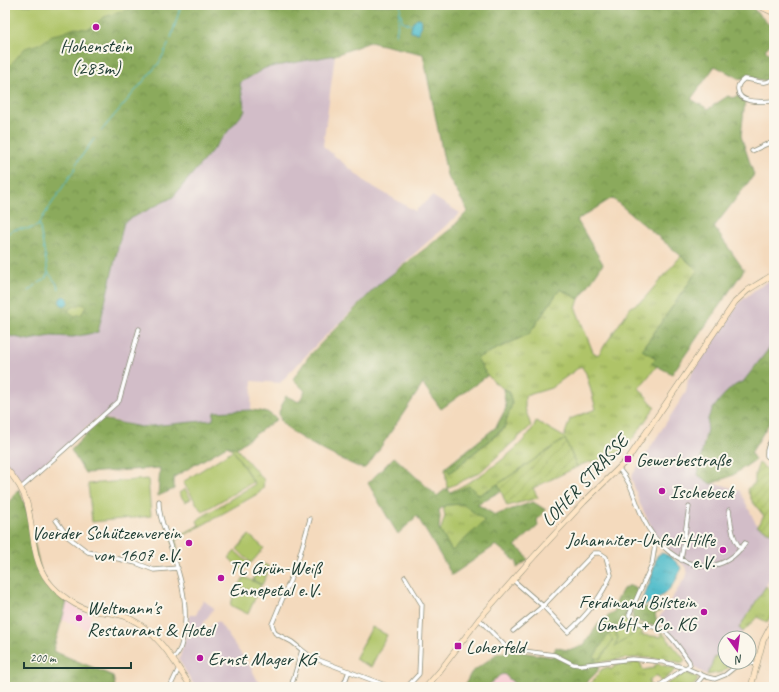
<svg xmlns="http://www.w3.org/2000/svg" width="779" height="692" font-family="Caveat,sans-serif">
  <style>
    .built { fill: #f7cfd4 }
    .industrial { fill: #d2bdc8 }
    .grass { fill: url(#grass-tufts); stroke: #67804e }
    .forest { fill: url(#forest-crowns); stroke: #557448; fill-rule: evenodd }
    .wetland { fill: url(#wetland-marsh); stroke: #67804e }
    .park { fill: #afc468; stroke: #67804e }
    .garden { fill: url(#garden-furrows); stroke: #67804e }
    .water { fill: url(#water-ripples); stroke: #387c7f }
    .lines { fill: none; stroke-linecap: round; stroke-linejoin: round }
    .stream { stroke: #50bcca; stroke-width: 1 }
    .street-casing { stroke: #8a8c78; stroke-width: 5 }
    .secondary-casing { stroke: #8a8c78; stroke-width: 6 }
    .street { stroke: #fff; stroke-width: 3.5 }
    .secondary { stroke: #fee5c5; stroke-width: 5 }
    .poi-dot { fill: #b5179e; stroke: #fbf7ec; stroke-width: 1.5 }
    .labels { text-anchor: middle; stroke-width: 4; stroke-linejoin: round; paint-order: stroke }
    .poi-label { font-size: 19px; fill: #1f3d34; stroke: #fbf7ec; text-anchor: start }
    .street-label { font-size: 19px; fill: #1f3d34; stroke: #fbf7ec }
  </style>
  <defs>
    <pattern id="grass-tufts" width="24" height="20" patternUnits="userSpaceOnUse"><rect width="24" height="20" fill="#afc468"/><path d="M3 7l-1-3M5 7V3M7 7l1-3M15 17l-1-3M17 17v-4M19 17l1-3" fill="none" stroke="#8ea056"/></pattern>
    <pattern id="forest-crowns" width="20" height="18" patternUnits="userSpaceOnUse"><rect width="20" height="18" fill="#8baa5c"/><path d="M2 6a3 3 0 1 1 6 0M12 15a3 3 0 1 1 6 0" fill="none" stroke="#718c4d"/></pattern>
    <pattern id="wetland-marsh" width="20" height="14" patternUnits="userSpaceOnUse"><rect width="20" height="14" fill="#afc468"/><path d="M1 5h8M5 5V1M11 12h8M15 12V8" fill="none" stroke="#8ea056"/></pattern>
    <pattern id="garden-furrows" width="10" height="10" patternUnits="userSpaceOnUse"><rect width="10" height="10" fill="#afc468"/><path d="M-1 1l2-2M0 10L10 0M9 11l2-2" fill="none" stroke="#8ea056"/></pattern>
    <pattern id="water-ripples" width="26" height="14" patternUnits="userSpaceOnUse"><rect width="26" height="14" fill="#50bcca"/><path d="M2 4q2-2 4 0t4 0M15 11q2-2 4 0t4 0" fill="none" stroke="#429aa5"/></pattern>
  </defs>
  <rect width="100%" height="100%" fill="#fbf7ec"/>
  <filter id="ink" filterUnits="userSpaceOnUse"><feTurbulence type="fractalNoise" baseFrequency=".025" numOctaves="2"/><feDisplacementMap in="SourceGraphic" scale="8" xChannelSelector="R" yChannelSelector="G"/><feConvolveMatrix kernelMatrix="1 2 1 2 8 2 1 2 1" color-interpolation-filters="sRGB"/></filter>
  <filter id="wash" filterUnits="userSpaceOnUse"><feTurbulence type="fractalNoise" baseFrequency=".012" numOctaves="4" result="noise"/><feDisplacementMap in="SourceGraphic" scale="16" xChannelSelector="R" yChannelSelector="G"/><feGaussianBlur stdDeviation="0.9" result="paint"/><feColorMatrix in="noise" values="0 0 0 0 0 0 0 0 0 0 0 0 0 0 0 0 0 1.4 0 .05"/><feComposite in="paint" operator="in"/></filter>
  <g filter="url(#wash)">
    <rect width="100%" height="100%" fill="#f4dabd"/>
    <!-- built -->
    <path class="built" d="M67,602L80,610L91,614L89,630L62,620Z
      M504,674L518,687H487L500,675Z"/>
    <!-- industrial -->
    <path class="industrial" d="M335,55L323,146L367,183L415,211L432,196L460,213L367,296L317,344L280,383L252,381L251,410L215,412L213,420L141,427L99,417L22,483L5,465V335L29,340L52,336L73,337L98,332L124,222L156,206L154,215L156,205L240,83L265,68Z
      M774,278V342L743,382L715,408L708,417V427L703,442L711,484L723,485L740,491L757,526L774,534V573L739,628L743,632L738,638H725V649L715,657L707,675L698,670L661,625L659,618L687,575V569L654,532L640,504L631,477L686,392L688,380L703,355L740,302L756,289Z
      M203,600L214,608L201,627L206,630L218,621L251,668L261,687H195L179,660L187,632L189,615H196Z"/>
    <!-- grass -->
    <path class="grass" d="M681,256L698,270L642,350L656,358L652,363L657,366L639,388L655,407C642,424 628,452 607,459C595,463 589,460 577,467L565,439L498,484L479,495L451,493L450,492C475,481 527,447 536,421L564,437L570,419L596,409L586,373L581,366L551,388L525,396V408L531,426L479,473L447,488L445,468L450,472L504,429L509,391C493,385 485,373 476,358L529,334L560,289L579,299L576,309L593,352L598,355L631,307L643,300Z
      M227,446L236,448L264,480L263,488L259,493L176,540L178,552L176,553L172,540L199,525L197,521L200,518L255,484L233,450Z
      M463,504L485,521L452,551L440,532L445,516L443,507L446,505Z
      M766,586L774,593V610L767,622L757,617L743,632L739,628Z
      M642,628V635L661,637V631L685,660L682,663C652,655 626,657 596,663L594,657L601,659L612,640L608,634L615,631L618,638L615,646Z
      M725,649V662H732L723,672L707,675L715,657Z
      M640,662L643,670L654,668V666L657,664L675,668L676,670L661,682L657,675L649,681L650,687H588L602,669L609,667L610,670L617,665Z
      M686,672L698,678L696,683L691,687H663Z"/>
    <!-- forest -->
    <path class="forest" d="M5,5H750L774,30V44L772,42L765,50L774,58C774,97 761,72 740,79L715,66L691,99L708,109L728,96L732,98L738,96L745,100L741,136L754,175L714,227L744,270L672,374L651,363L656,358L642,350L698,270L612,198L577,220L603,264L579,299L560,289L529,334L477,358L487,376L441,409L423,384L372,460L365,468H361C344,461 290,436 281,421C280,418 279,414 279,412L286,396L299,402L305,391L293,379L309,356L378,285L452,228L468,211L447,175L423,54L370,42L335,55L265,68L240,83L245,111L173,197L124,222L98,332L73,337L51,336L29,340L5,335Z
      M774,342V415L751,453L755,460L733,475L711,484L698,475C700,459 704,444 707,429C708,425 707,420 709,416C714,405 731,384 743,382Z
      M503,389L509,391L512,404L504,428L450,473L445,468L496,427L506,408Z
      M251,410L267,412L277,419L236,448L227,446L174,477V489L158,496L160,468L85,473L71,450L101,419L141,427L213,420L214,412Z
      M394,457L437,496L447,488L451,493L469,486L479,495L498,484L501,491L477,504L495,515L533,502L546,510L537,520L538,526L515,546L524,553L528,560L517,568V562L496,545L452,575L417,516L398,534C387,517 378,500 368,483ZM463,504L485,521L452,551L439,529L440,517L439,510L446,505Z
      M19,489L28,514L41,573L50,588L67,602L53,651L113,676L115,687H5V507Z
      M628,586H633L640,591C637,598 632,607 627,613C622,620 618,622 615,631L608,634L594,657L599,667L597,672L582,687H518L504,674L500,675L487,687H464L471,673L498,653L514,651L552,657L556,647C563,650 576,652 581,645L583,646L599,623L615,611L617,600L623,589Z
      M659,605L660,611L655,614L658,627L639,622L633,618L632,613L635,606L645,608Z"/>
    <!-- wetland -->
    <path class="wetland" d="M82,304L86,306L82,314L73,316L68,310L76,305Z"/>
    <!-- park -->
    <path class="park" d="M5,5H142L104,17L89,29L75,28L62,33L52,35L42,43L25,48L5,71Z
      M233,450L253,482L202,512L183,482Z
      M148,479L151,516L92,522L88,484Z
      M185,489L191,499L185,502L179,493Z
      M249,535L264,548L251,563L237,549Z
      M235,551L250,564L243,571L229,558Z
      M261,563L270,567L262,585L253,580Z
      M244,577L261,585L257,594L239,586Z
      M238,587L256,596L248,614L230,605Z
      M627,614L636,624L644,626L615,647L618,638C614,628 617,621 627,614Z
      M372,627L387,635L371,667L355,659Z
      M608,634L613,640L600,659L594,657Z"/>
    <!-- garden -->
    <path class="garden" d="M565,439L577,467L533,488L538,498L507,506L498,484Z
      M759,463L774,475V534L757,526L764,516L752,501L747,489L755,483V474Z"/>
    <!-- water -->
    <path class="water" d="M417,18H420L422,25L418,33L411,32C411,26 412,22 417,18Z
      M59.5 301a4.5 4.5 0 1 1 9 0a4.5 4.5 0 1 1-9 0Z
      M661,553C669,554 676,561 681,568C675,588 661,599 643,606L640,604L650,582L657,556Z"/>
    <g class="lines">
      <!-- stream -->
      <path class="stream" d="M401,13L402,21L412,25
        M396,35L401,5
        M171,38L181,5
        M101,131L159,63L169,43
        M76,164L94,139
        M5,235C21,223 23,234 39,225
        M39,283L45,279L48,273
        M59,289L57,284L48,272L39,223L76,167
        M29,291L36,285"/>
    </g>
  </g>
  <g filter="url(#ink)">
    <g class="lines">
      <defs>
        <path id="street" d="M774,77C765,88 754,78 744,79C740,82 737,85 738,90C739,105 764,101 774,101
          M752,151L767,144L774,143
          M774,436C770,443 766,447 767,456L774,461
          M619,469C632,483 635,501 643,518C654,543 680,567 708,566C725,565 736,556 745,543
          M21,488L119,401L139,329
          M159,501C158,514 164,527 168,539C178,569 189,600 184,632C182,642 181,652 173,659
          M729,510C731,524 732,539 741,549
          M56,520L68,537L88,552L136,563L154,570L178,568
          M656,539L652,564L629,615C635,625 650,625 660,629C672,634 681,651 689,661L690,665L657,687
          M681,560L689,507
          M405,577L422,605L419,674L407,687
          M479,619L508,649L555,655L573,664L580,665L632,659L663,662L686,668L707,677L715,679L725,675L741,662
          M513,631L543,606L594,553H600L606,557L611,575C601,598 586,616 568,632L543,606L513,580
          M302,650L311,657L390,687
          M748,662L757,664
          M170,687L179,668
          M291,687L302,650L292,642L275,633L272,624L298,561L310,519
          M343,687L349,671
          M694,687L703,676"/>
        <path id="secondary" d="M757,5L774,13
          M5,467C15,478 23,489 27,503C34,529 31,559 48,581C58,594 77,608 93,611C105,613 117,613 129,618C158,632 174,661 191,687
          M426,687L439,672L479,619L528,563L584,502L628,459L735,302L748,290L774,274
          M751,687L763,641L774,620"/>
      </defs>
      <!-- street casing -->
      <use href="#street" class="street-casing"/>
      <!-- secondary casing -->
      <use href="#secondary" class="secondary-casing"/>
      <!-- street -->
      <use href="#street" class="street"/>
      <!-- secondary -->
      <use href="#secondary" class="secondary"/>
    </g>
  </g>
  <!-- markers -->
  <g class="poi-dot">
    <circle cx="96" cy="27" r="4"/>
    <rect x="624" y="455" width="8" height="8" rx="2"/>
    <circle cx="662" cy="491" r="4"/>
    <circle cx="189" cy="543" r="4"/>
    <circle cx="723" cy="550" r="4"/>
    <circle cx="221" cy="578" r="4"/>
    <circle cx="704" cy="612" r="4"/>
    <circle cx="79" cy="618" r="4"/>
    <rect x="454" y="642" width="8" height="8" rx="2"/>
    <circle cx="200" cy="658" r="4"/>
  </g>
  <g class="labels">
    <!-- poi labels -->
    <g class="poi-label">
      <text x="96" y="52" text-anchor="middle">Hohenstein<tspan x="96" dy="22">(283m)</tspan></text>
      <text x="636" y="466">Gewerbestraße</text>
      <text x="670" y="498">Ischebeck</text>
      <text x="181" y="539" text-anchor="end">Voerder Schützenverein<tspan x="181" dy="22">von 1607 e.V.</tspan></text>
      <text x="715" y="546" text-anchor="end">Johanniter-Unfall-Hilfe<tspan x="715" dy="22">e.V.</tspan></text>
      <text x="229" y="574">TC Grün-Weiß<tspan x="229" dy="22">Ennepetal e.V.</tspan></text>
      <text x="696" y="608" text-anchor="end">Ferdinand Bilstein<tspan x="696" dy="22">GmbH + Co. KG</tspan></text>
      <text x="87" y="614">Weltmann's<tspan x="87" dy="22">Restaurant &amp; Hotel</tspan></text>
      <text x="466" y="653">Loherfeld</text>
      <text x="208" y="665">Ernst Mager KG</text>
    </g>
    <!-- street labels -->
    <g class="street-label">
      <text transform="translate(584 480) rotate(-47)" y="7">LOHER STRASSE</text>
    </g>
  </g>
  <!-- margin -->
  <rect width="779" height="692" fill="none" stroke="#fbf7ec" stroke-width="20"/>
  <!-- north arrow -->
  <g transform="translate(737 650) rotate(166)"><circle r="19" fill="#fbf7ec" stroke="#a3ada2"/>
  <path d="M0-3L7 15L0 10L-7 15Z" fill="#b5179e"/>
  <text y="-6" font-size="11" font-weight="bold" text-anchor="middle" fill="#1f3d34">N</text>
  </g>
  <!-- scale -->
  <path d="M24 662v6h107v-6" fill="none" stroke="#1f3d34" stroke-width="2"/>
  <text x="30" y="662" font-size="12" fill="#1f3d34" stroke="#fbf7ec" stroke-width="3" paint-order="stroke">200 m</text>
</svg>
